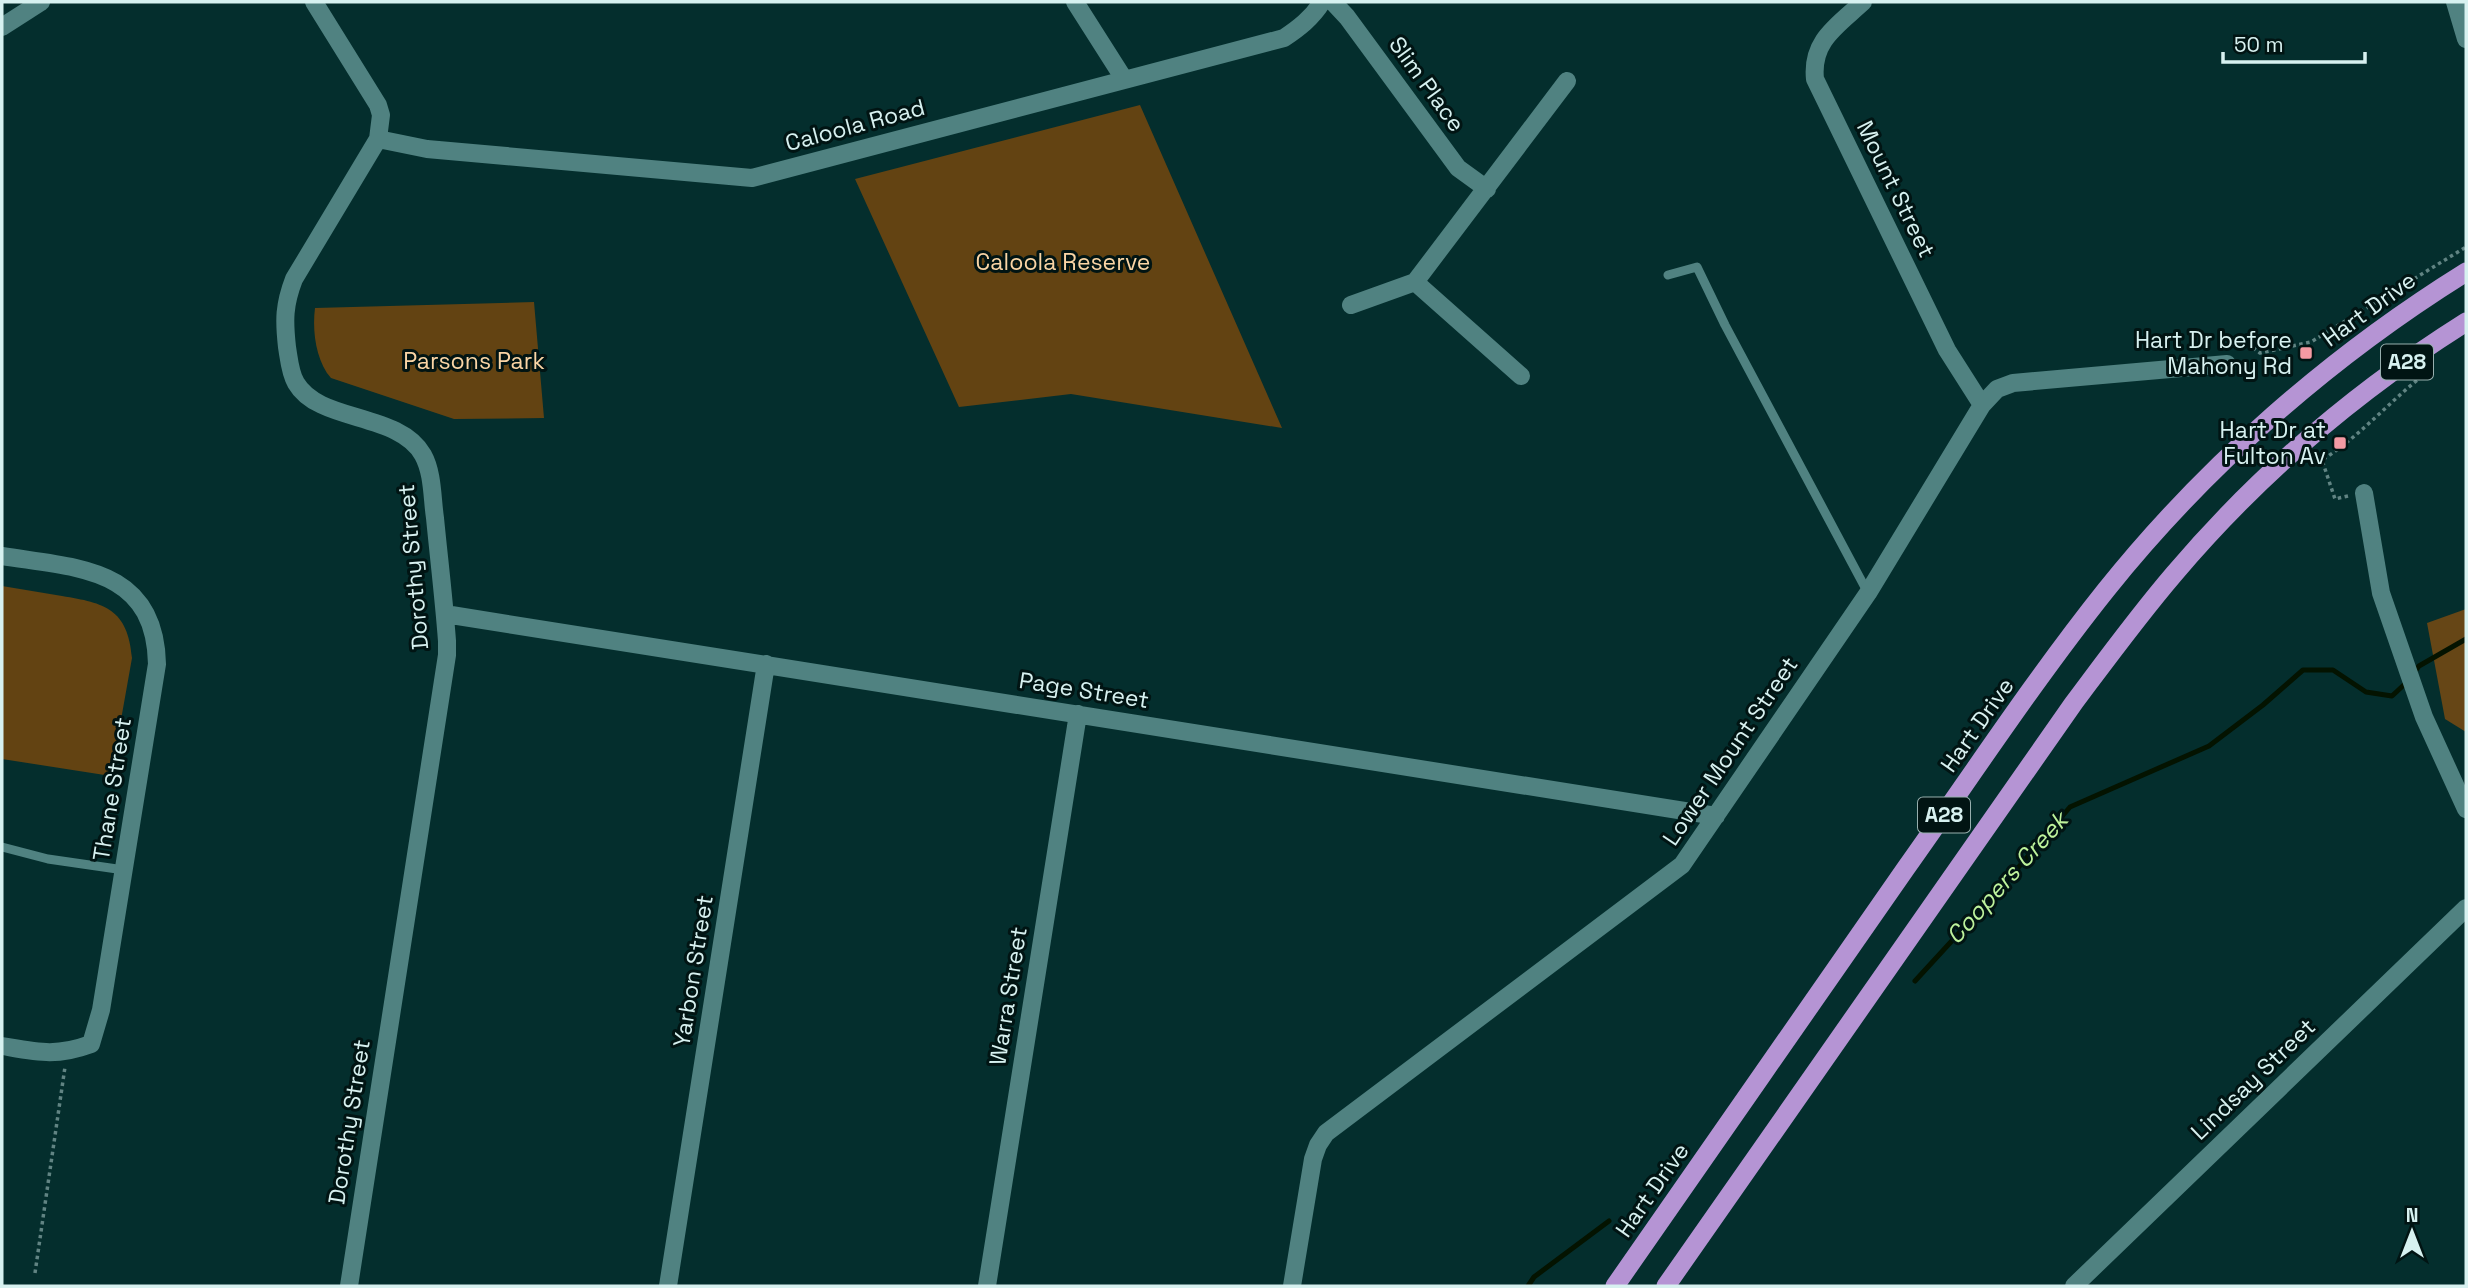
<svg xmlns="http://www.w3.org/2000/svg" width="2468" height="1288" font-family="'Space Grotesk',sans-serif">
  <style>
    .green { fill: #634312 }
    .forest { fill: #664616 }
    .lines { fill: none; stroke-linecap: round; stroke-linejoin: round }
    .stream { stroke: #041300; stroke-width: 5 }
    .path { stroke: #618483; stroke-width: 3.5; stroke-dasharray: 3.5 3.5; stroke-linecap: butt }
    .service { stroke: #508281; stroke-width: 9 }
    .minor { stroke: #508281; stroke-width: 18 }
    .tertiary { stroke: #508281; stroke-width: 18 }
    .trunk { stroke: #b594d4; stroke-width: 19 }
    .poi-dot { fill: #f49aa3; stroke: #011413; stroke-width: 2.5 }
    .labels { text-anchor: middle; stroke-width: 6; stroke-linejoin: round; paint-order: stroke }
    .shield { fill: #011413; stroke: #97afae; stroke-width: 2 }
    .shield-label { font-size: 21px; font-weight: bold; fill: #d7f1f0 }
    .street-label { font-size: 23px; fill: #d7f1f0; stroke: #011413 }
    .park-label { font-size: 23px; fill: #fad5a5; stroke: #011413 }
    .poi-label { font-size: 23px; fill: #d7f1f0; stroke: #011413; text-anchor: end }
    .water-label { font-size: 24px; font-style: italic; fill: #bef39c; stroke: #011413 }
  </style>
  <rect width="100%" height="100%" fill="#042e2d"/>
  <!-- green -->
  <path class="green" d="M1140,105L1282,428L1071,394L959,407L855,179Z
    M534,302L544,418L454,419L331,378C316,361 312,331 315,308Z
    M2,586C22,589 42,593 62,596C105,603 128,609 132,658L111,776L2,759Z"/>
  <!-- forest -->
  <path class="forest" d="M2466,609V732L2445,719L2427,623Z"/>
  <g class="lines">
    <!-- stream -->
    <path class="stream" d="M2413,674L2419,666L2466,639
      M1915,981L2005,883L2070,807L2209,746L2263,705L2303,670H2333L2366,692L2392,696L2407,682
      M1528,1286L1534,1277L1609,1221"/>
    <!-- path -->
    <path class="path" d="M2242,339L2260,353L2311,342L2466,247
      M2348,496L2335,499L2322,460C2359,437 2387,404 2421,377
      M35,1273L65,1067"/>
    <!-- service -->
    <path class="service" d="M1668,275L1697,267L1725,325L1868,593
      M2,847L48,859L124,870"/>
    <!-- minor -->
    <path class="minor" d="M314,2L378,105L381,115L378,139L294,279C284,305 284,320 287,347C289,359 290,373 296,383C319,423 399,412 423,455C433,473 432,498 435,518C439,559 444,600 447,641V655L349,1286
      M1075,2L1124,79
      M1333,2L1347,17L1458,168L1487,189
      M1863,2C1837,26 1811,41 1815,79L1947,350L1982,405
      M2455,2L2466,39
      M378,139L427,149L752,178L1284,38C1299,28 1312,18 1322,2
      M1415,282L1521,376
      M1351,305L1415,282L1567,81
      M2364,493L2381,593L2424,717L2466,809
      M2,556C77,568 155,567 157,664L101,1010L91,1044C56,1057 37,1052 2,1046
      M445,614L1716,816
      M668,1286L766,664
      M987,1286L1078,714
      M1292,1286L1313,1159L1318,1145L1326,1133L1682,865L1868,593L1982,405L1997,389L2013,383L2227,364
      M2074,1286L2466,908"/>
    <!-- tertiary -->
    <path class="tertiary" d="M2,27L41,2"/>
    <!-- trunk -->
    <path class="trunk" d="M1615,1286C1712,1147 1809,1007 1906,868C1972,775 2035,679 2106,590C2206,465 2331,356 2466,272
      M1666,1286L2073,704C2106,660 2138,616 2174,574C2257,476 2358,390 2466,322"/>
  </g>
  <!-- markers -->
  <g class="poi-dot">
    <rect x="2299" y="346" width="14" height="14" rx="3.5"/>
    <rect x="2333" y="436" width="14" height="14" rx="3.5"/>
  </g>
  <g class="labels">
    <!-- shield labels -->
    <g class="shield">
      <rect x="2381" y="344.5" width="52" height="35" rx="5"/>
      <rect x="1918" y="797.5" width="52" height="35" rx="5"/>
    </g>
    <g class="shield-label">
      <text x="2407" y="369">A28</text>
      <text x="1944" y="822">A28</text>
    </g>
    <!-- street labels -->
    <g class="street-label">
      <text transform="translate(1427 84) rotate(54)" y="8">Slim Place</text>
      <text transform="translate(855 125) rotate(-15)" y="8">Caloola Road</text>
      <text transform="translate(1896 189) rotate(64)" y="8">Mount Street</text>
      <text transform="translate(2369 309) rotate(-36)" y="8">Hart Drive</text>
      <text transform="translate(413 567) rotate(-95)" y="8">Dorothy Street</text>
      <text transform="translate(1084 690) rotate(9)" y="8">Page Street</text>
      <text transform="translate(1977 725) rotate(-55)" y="8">Hart Drive</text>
      <text transform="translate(1730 751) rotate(-56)" y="8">Lower Mount Street</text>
      <text transform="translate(112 789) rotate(-81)" y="8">Thane Street</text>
      <text transform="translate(693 971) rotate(-81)" y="8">Yarbon Street</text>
      <text transform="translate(1008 996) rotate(-81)" y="8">Warra Street</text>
      <text transform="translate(2253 1079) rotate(-44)" y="8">Lindsay Street</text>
      <text transform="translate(349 1122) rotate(-81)" y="8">Dorothy Street</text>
      <text transform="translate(1652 1190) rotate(-55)" y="8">Hart Drive</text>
    </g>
    <!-- park labels -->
    <g class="park-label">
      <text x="1063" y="270">Caloola Reserve</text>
      <text x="474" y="369">Parsons Park</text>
    </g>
    <!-- poi labels -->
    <g class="poi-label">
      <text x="2292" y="348">Hart Dr before<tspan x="2292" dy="26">Mahony Rd</tspan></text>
      <text x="2326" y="438">Hart Dr at<tspan x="2326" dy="26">Fulton Av</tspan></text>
    </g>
    <!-- water labels -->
    <g class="water-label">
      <text transform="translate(2007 878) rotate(-48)" y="8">Coopers Creek</text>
    </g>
  </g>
  <!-- border -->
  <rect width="2468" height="1288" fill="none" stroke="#d7f1f0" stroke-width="7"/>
  <!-- north arrow -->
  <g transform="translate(2412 1232)" stroke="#011413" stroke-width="5" paint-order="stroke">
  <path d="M0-5L12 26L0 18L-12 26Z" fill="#d7f1f0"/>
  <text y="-10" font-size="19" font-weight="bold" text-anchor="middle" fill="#d7f1f0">N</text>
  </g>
  <!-- scale -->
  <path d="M2223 52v10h142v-10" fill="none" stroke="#d7f1f0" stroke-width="3.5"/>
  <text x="2234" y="52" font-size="21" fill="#d7f1f0" stroke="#011413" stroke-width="5" paint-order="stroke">50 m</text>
</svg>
